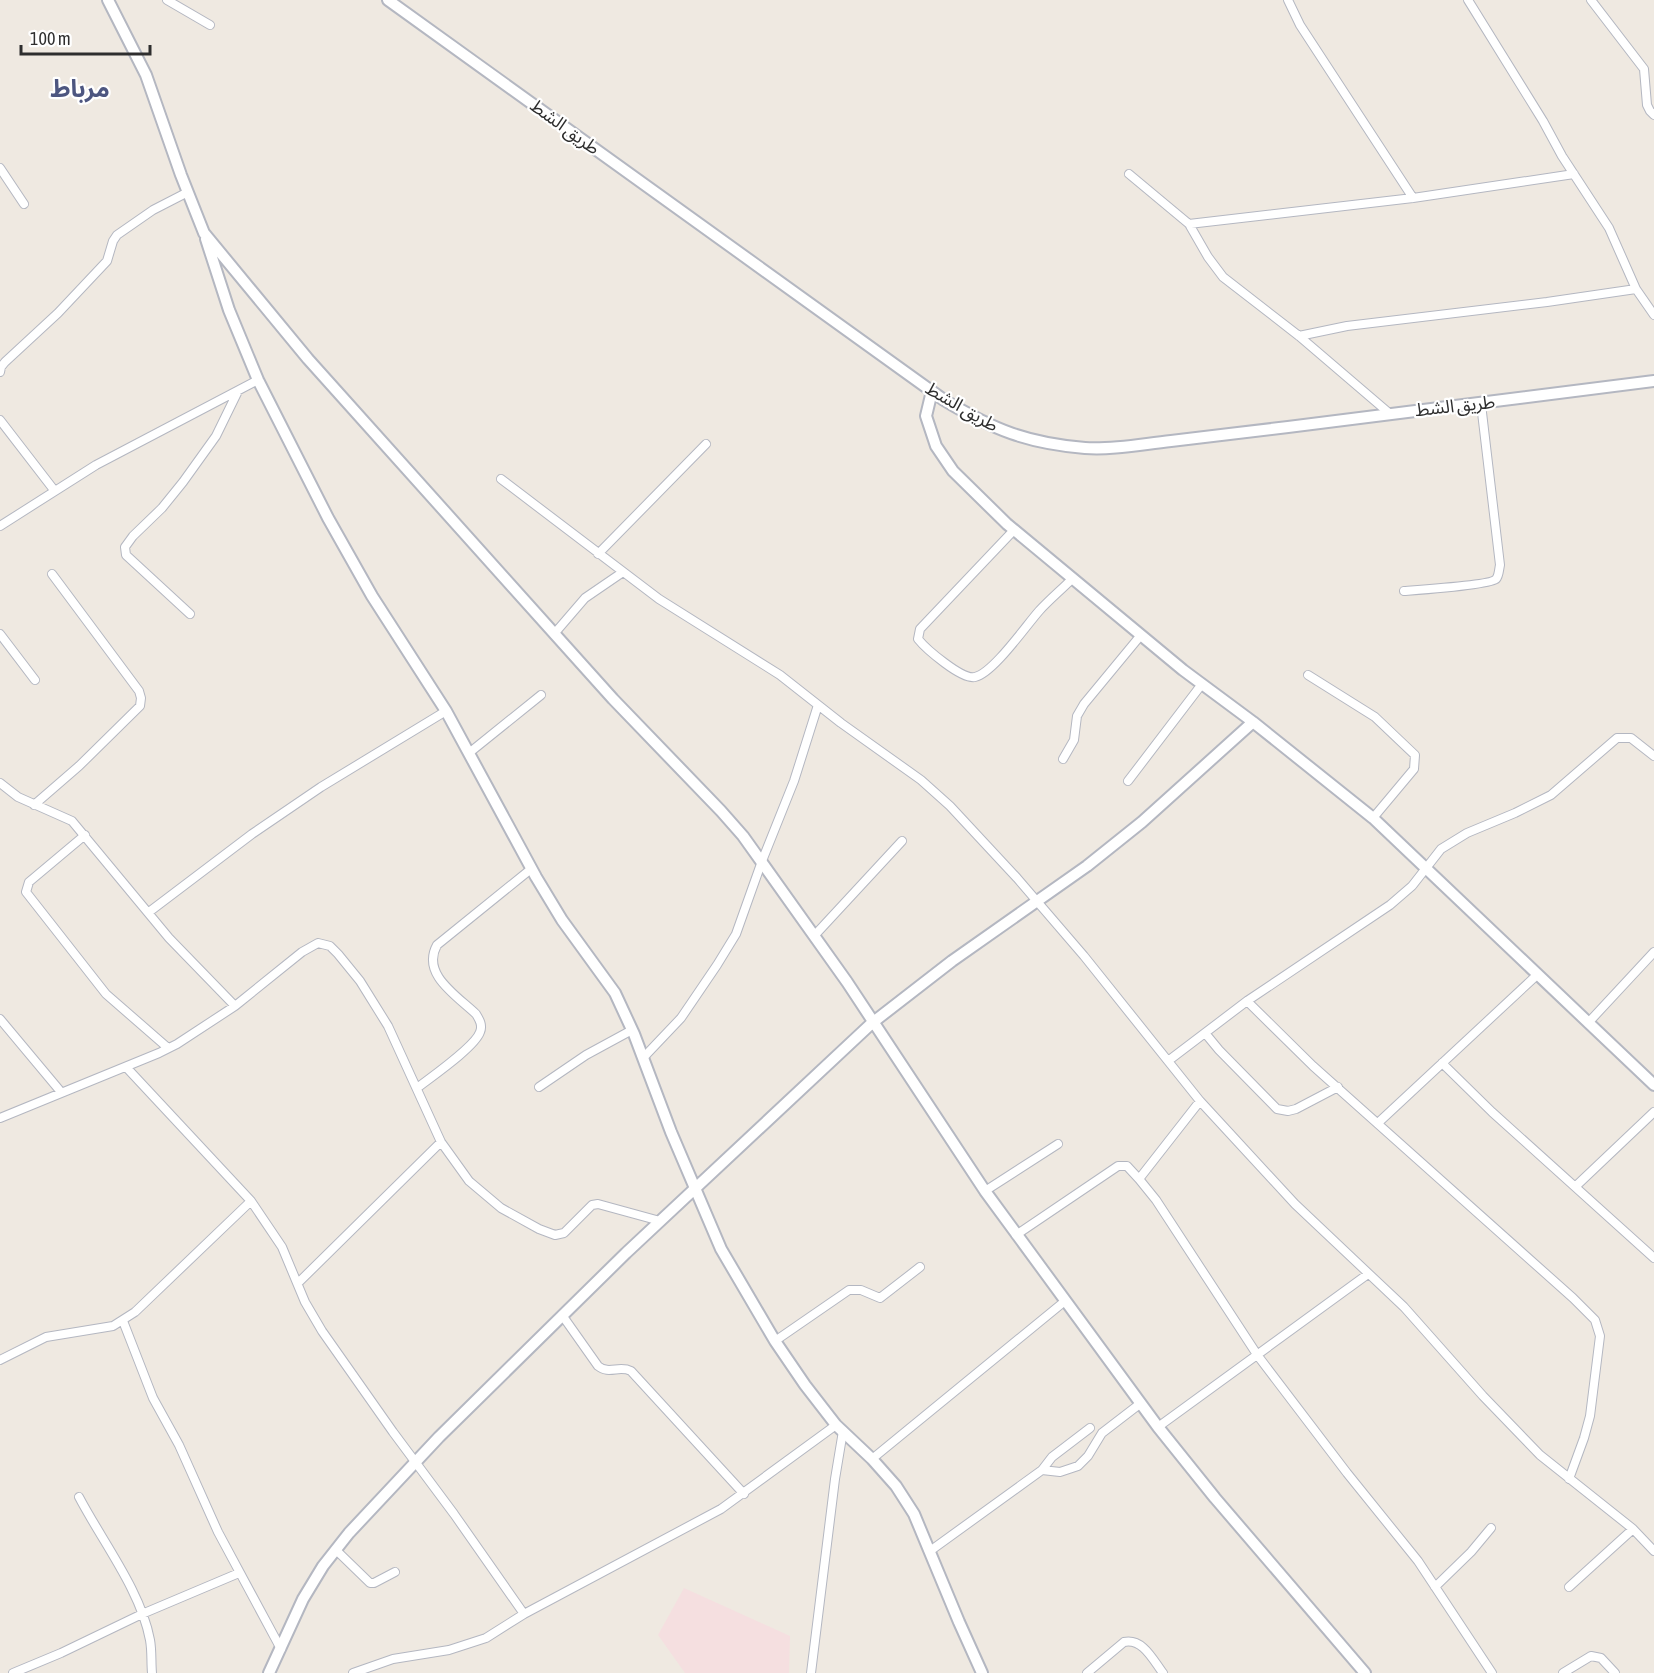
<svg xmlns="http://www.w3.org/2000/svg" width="1654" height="1673" font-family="'Asap Condensed','Noto Sans Arabic',sans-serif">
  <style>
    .medical { fill: #f5dfe0 }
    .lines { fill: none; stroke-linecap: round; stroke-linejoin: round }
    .street-casing { stroke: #b4b7c1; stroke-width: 10 }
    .secondary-casing { stroke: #b4b7c1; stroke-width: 14 }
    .street { stroke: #fff; stroke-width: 8 }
    .secondary { stroke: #fff; stroke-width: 10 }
    .labels { text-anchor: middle; stroke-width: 4.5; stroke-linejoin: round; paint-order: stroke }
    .street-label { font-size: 18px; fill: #2e2e2e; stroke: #fff }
    .district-label { font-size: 24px; font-weight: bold; fill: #4d5680; stroke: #fff }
  </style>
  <rect width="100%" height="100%" fill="#efe9e1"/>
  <!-- medical -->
  <path class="medical" d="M684,1588L790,1636L789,1673H685L658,1635Z"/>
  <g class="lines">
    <defs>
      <path id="street" d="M167,0L210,25
        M1288,0L1300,25L1413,198
        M1468,0L1543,121L1562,156L1609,228L1636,289L1654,315
        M1591,0L1644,69L1647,105L1650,111L1654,115
        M0,168L24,204
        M1129,174L1189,224L1208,257L1223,277L1299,336L1389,413
        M1189,224L1413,198L1574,174
        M1299,336L1347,326L1547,302L1636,289
        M0,372L1,367L5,362L58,313L107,261L113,241L117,235L153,210L188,192
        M0,420L54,490
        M501,479L659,599L780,675L841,723L921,780L950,806L1017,878L1084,956L1200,1101L1295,1204L1404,1307L1483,1396L1540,1455L1633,1529L1654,1551
        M0,526L96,465L258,380
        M1014,530L920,629L918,639C926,649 962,680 975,677C993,673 1025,627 1039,611C1049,600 1061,590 1072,579
        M598,554L706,444
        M1404,591C1417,590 1491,585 1496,579C1499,576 1499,569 1500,565L1481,404
        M190,614L126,555L125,547L133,536L162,508L183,482L216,436L238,391
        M0,634L35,680
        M554,634L585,598L623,572
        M1308,675L1375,717L1415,755L1414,769L1373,818
        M469,753L541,695
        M1063,759L1074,740L1077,716L1084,704L1141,635
        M1128,781L1202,684
        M0,783L18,797L72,821L169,938L235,1006L302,952L318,943L330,946L338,954L360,981L388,1026L441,1142L469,1181L501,1208L539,1229L555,1235L564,1233L592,1205L598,1204L660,1221
        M34,805L79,766L140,706L141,698L139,691L52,574
        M85,835L29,882L26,892L106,994L168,1048
        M149,912L252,834L321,787L446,711
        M814,936L902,841
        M1247,1001L1313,1066L1573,1298L1595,1320L1600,1336L1590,1416L1584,1438L1569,1479
        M0,1019L61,1092
        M1588,1023L1654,952
        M1205,1033L1219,1050L1277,1109L1288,1111L1296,1109L1338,1087
        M643,1058L681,1018L717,965L736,934L762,861L794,781L818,705
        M1168,1061L1247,1001L1390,905L1412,886L1441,849L1467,833L1515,813L1551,795L1617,738H1631L1654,756
        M1442,1063L1492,1112L1654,1258
        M126,1067L251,1201L282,1247L305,1302L322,1331L393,1432L454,1514L524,1614
        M539,1087L586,1055L632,1030
        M417,1088C431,1077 475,1047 480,1032C483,1025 479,1019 476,1014C456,995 421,974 437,945L531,869
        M1200,1101L1139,1179L1156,1200L1258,1356L1347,1473L1418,1561L1492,1673
        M0,1118L159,1053L177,1044L235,1006
        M1379,1122L1538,974
        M1576,1186L1654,1112
        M985,1191L1058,1144
        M1016,1235L1118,1166H1127L1139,1179
        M298,1283L441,1142
        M562,1315L598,1366C609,1375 619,1365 631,1371L744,1494
        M123,1321L153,1398L179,1445L218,1532L281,1649
        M775,1341L849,1290H861L880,1298L920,1267
        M0,1360L46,1337L113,1326L135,1312L251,1201
        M1158,1427L1368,1274
        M872,1459L1065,1301
        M1042,1470L1052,1457L1090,1428
        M79,1497C102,1541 141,1591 150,1640C152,1651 151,1662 152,1673
        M336,1550L370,1583H374L395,1572
        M930,1551L1042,1470L1060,1472L1078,1466L1088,1456L1102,1433L1141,1403
        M1435,1587L1471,1552L1491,1528
        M1569,1587L1633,1529
        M13,1673L61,1653L142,1614L239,1573
        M353,1673L393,1659L449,1650L486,1638L524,1614L721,1509L836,1425
        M811,1673L835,1479L843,1431
        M1087,1673L1124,1642C1143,1638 1153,1660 1163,1673
        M1563,1673L1591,1656L1601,1658L1615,1673"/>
      <path id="secondary" d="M108,0L146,75L181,175L204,233L308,359L613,699L721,811L743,836L847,982L985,1191L1158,1427L1215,1498L1365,1673
        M388,0L944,400C994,430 1027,443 1085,448C1113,450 1142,444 1171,441C1210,436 1249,432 1288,427C1410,411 1532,397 1654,381
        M206,239L229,310L258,380L328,518L372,596L446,711L536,877L562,920L615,993L634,1034L671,1132L721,1249L775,1341L805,1385L836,1425L872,1459L896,1486L914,1514L959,1622L982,1673
        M932,391L926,416L936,446L953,471L1007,524L1183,670L1253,722L1373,818L1654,1085
        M269,1673L303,1599L323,1566L349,1533L439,1437L626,1253L872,1023L952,961L1087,866L1142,822L1253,722"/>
    </defs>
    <!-- street casing -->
    <use href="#street" class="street-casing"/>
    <!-- secondary casing -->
    <use href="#secondary" class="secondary-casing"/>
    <!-- street -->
    <use href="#street" class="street"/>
    <!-- secondary -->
    <use href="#secondary" class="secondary"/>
  </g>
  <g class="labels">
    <!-- street labels -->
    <g class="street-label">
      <text transform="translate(565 127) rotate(36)" y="6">طريق الشط</text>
      <text transform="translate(1455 406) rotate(-6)" y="6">طريق الشط</text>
      <text transform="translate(962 407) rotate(30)" y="6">طريق الشط</text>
    </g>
    <!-- district labels -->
    <g class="district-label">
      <text x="80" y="97">مرباط</text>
    </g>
  </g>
  <!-- scale -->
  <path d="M21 45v9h129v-9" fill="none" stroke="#2e2e2e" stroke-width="3"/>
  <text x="30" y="45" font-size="18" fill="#2e2e2e" stroke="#ffffff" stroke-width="4.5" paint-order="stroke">100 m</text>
</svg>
